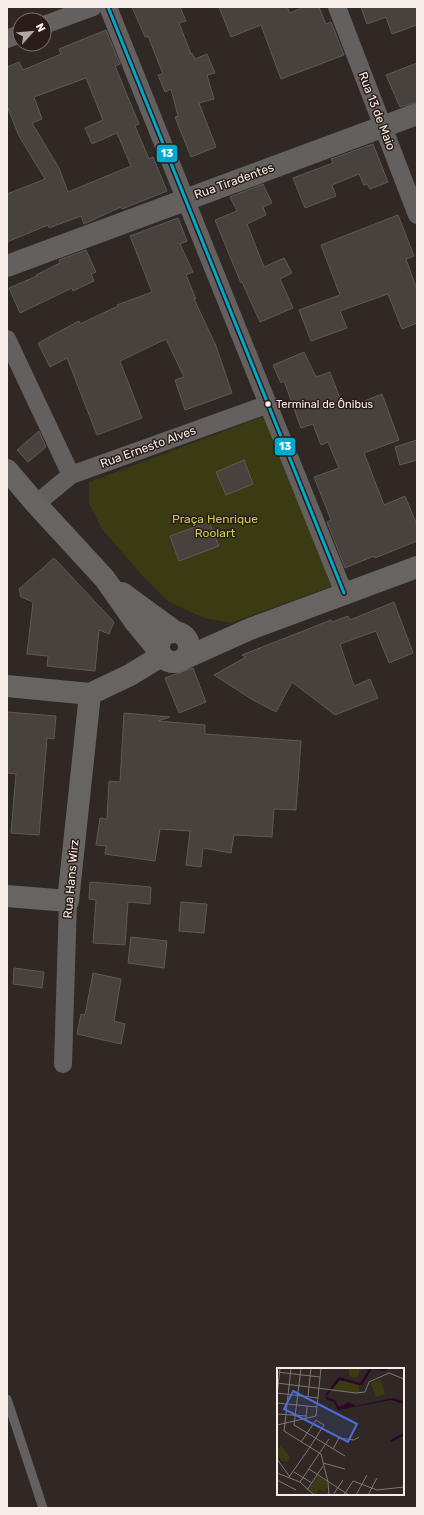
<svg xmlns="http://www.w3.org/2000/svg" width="424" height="1515" font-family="Rubik,sans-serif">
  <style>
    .green { fill: #3a3b13 }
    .building { fill: #47423e; stroke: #5e5955; fill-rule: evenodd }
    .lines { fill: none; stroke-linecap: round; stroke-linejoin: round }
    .service { stroke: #656060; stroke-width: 9 }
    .minor { stroke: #656060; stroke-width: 18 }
    .tertiary { stroke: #656060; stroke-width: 22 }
    .secondary { stroke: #676461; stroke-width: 22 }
    .bus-1-casing { stroke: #2a1c17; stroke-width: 6 }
    .bus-1 { stroke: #00a9ce; stroke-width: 3 }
    .bus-dot { fill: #f7ede9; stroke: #2a1c17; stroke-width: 1.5 }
    .labels { text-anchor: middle; stroke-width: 3; stroke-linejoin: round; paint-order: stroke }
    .bus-label { font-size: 11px; fill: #f7ede9; stroke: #2a1c17; text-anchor: start }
    .street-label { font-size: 12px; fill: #f7ede9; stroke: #2a1c17 }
    .park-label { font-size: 12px; fill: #c8cf4a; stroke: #2a1c17 }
    .inset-river { fill: none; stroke: #30042a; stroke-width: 2 }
    .inset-road { fill: none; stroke: #7f7773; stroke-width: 1 }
    .view { fill: #496edb; fill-opacity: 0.15; stroke: #496edb; stroke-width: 2 }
    .inset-edge { fill: none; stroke: #f7ede9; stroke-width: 2 }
    .line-badge { stroke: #2a1c17; stroke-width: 1.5 }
    .badge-label { font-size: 11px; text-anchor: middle; font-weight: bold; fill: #fff }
  </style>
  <rect width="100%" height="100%" fill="#2f2825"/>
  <!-- green -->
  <path class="green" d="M264,416L332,586L231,623L204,618L169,602L142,575L102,529L89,503V482Z"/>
  <!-- building -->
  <path class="building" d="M132,7H180L186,21L179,23L191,54L192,53L195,59L207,54L215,73L207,75L214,99L199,103L216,147L191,157L175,117L178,116L171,89L165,92L158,75L163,74L148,36L145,37Z
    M219,7H287L290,13L304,7H319L326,24L331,22L344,55L281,79L261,25L231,37Z
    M361,7H417V25L392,34L386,17L367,24Z
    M106,30L120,64L115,66L139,124L135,126L149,159L153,157L167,191L122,209L121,207L84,224L81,216L49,228L48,225L7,242V194L45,179L19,136L7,106V67L19,62L23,70L61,54L59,49ZM86,78L103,120L85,128L92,144L117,133L131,166L68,192L59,168L32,123L42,119L34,97Z
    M417,63V102L400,107L386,75Z
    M373,144L388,182L370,189L367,184L364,185L359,174L332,185L336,196L305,208L293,178L333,163L331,159Z
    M263,184L272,203L263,207L266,215L247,224L264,267L284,258L292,273L280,279L293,308L260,322L242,282L241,283L215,220L237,211L230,197Z
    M398,215L414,256L406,259L417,290V323L402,329L388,294L340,311L347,328L311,341L299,310L340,295L321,245Z
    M178,218L187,241L180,244L193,272L186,275L196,299H194L216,346L232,393L185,410L175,380L184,377L166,339L120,361L142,418L97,435L67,358L50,367L38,343L79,321L80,324L118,306L117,305L152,292L130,236Z
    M86,250L96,272L91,274L94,281L73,291L72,288L20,313L9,288L37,276L36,275L60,263L59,260Z
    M304,352L316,377L330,372L344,409L382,394L399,440L364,453L384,505L405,496L417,525V541L375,558L374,556L345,568L327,522L331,520L314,477L339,468L328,442L321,445L313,424L301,428L284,381L281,383L273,365Z
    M39,431L46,447L28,462L17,450Z
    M417,440V460L400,465L395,447Z
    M244,460L253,484L226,495L216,472Z
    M209,522L219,546L179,561L170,536Z
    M54,558L114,622L109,634L99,630L95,671L47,666L48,656L27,654L33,602L21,597L19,589Z
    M394,602L413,653L389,663L376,631L340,644L354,686L370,679L378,698L335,715L292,682L276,712L253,700L214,675L246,657L242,655L331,620L332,622L348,616L350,620Z
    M193,668L206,702L179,713L165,678Z
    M7,712L56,716L54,739L47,738L39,835L11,833L16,774L7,773Z
    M124,713L170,717L158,721L205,725V734L301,741L296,810L274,809L272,837L234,835L231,853L203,848L201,867L186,865L190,831L160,829L155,861L105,854L106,846L96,845L100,818L107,819L109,781L120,782Z
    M90,882L151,887L150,904L128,902L125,945L93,943L96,900L89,899Z
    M181,902L207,904L204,933L179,931Z
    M131,937L167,941L164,968L128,963Z
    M14,968L44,972L42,988L13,984Z
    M93,973L121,979L114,1021L125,1024L121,1044L77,1034L81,1014L85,1015Z"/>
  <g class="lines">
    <!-- service -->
    <path class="service" d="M7,1399L43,1508"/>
    <!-- minor -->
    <path class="minor" d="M108,7L344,593
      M337,7L417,215
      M44,25L93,7
      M7,39L20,34
      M7,339L71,475
      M36,504L71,475L269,404
      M63,1064L68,901"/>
    <!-- tertiary -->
    <path class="tertiary" d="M7,266L417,114"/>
    <!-- secondary -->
    <path class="secondary" d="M7,470L36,504L105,579L135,622L159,651
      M122,593L174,631
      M159 647a15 15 0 1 1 30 0a15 15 0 1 1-30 0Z
      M181,660L250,629L417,567
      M7,686L90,694
      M90,694L130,675L161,656
      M7,896L68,901L90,694"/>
    <defs>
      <path id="bus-1" d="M108,7L344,593"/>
    </defs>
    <!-- bus-1 casing -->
    <use href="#bus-1" class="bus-1-casing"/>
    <!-- bus-1 -->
    <use href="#bus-1" class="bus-1"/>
  </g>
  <!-- markers -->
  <circle class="bus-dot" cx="268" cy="404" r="3.5"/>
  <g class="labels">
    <!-- bus labels -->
    <g class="bus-label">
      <text x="276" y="408">Terminal de Ônibus</text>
    </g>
    <!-- street labels -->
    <g class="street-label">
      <text transform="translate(377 111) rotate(69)" y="4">Rua 13 de Maio</text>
      <text transform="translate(234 181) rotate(-20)" y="4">Rua Tiradentes</text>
      <text transform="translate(148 447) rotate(-20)" y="4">Rua Ernesto Alves</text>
      <text transform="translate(71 879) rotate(-85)" y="4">Rua Hans Wirz</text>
    </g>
    <!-- park labels -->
    <g class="park-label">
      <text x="215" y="523">Praça Henrique<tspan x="215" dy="14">Roolart</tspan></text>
    </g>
  </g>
  <!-- overview -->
  <g transform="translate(277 1368)">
    <rect width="127" height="127" fill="#2f2825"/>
    <path d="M71.5 4a5.5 5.5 0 1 1 11 0a5.5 5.5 0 1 1-11 0ZM64,12L82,17V25L55,23L59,14ZM104,12L108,26L99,29L94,15ZM4,78L13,89L10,94L5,93L0,87V82ZM41,108L50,114L51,119L47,124L42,121L38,127L31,122Z" fill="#3a3b13"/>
    <path d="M88,0L92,2L93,0H114L108,3L95,1L85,17H82L63,12L49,29L58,32L62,39L72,34L79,38L116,30L126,33L127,36L114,32L61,42L57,34L49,31V26L60,11L63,9L83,15L91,3Z" fill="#30042a"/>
    <path class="inset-river" d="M114,73L127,66"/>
    <path class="inset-road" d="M24,0L17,57L68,88M0,4L43,9M0,15L79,25L88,24L92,14L112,5L127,11M0,25L41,30M0,28L3,0M31,28L34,0M0,35L40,39M0,46L29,48M29,50L30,38M8,55L14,0M8,55L7,63L44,86L51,114L52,127M0,57L39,48L44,0M24,74L39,52M33,79L47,57L39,52M56,81L62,70L77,72L82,69M0,91L13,109M46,95L68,101M32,101L72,127M17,104L35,115M0,105L23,114L37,127M12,109L33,79M0,112L19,122M23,114L52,71M30,122L46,98M56,127L66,112M67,127L76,113L100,122L127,119M79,127L90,107M91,127L100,110"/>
    <path class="view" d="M16,23L80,56L71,74L7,41Z"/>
    <rect width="127" height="127" class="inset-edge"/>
  </g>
  <g class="line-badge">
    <rect x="156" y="144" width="22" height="19" rx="4" fill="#00a9ce"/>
    <rect x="274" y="437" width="22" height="19" rx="4" fill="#00a9ce"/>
  </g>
  <g class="badge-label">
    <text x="167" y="157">13</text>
    <text x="285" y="450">13</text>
  </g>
  <!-- border -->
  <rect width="424" height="1515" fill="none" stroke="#f7ede9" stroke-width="16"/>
  <!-- north arrow -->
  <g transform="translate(32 32) rotate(63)"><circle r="19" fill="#2a1c17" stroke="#7c706b"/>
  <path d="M0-3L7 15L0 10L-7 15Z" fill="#b1a8a4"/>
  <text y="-6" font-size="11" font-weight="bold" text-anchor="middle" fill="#f7ede9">N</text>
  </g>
</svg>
